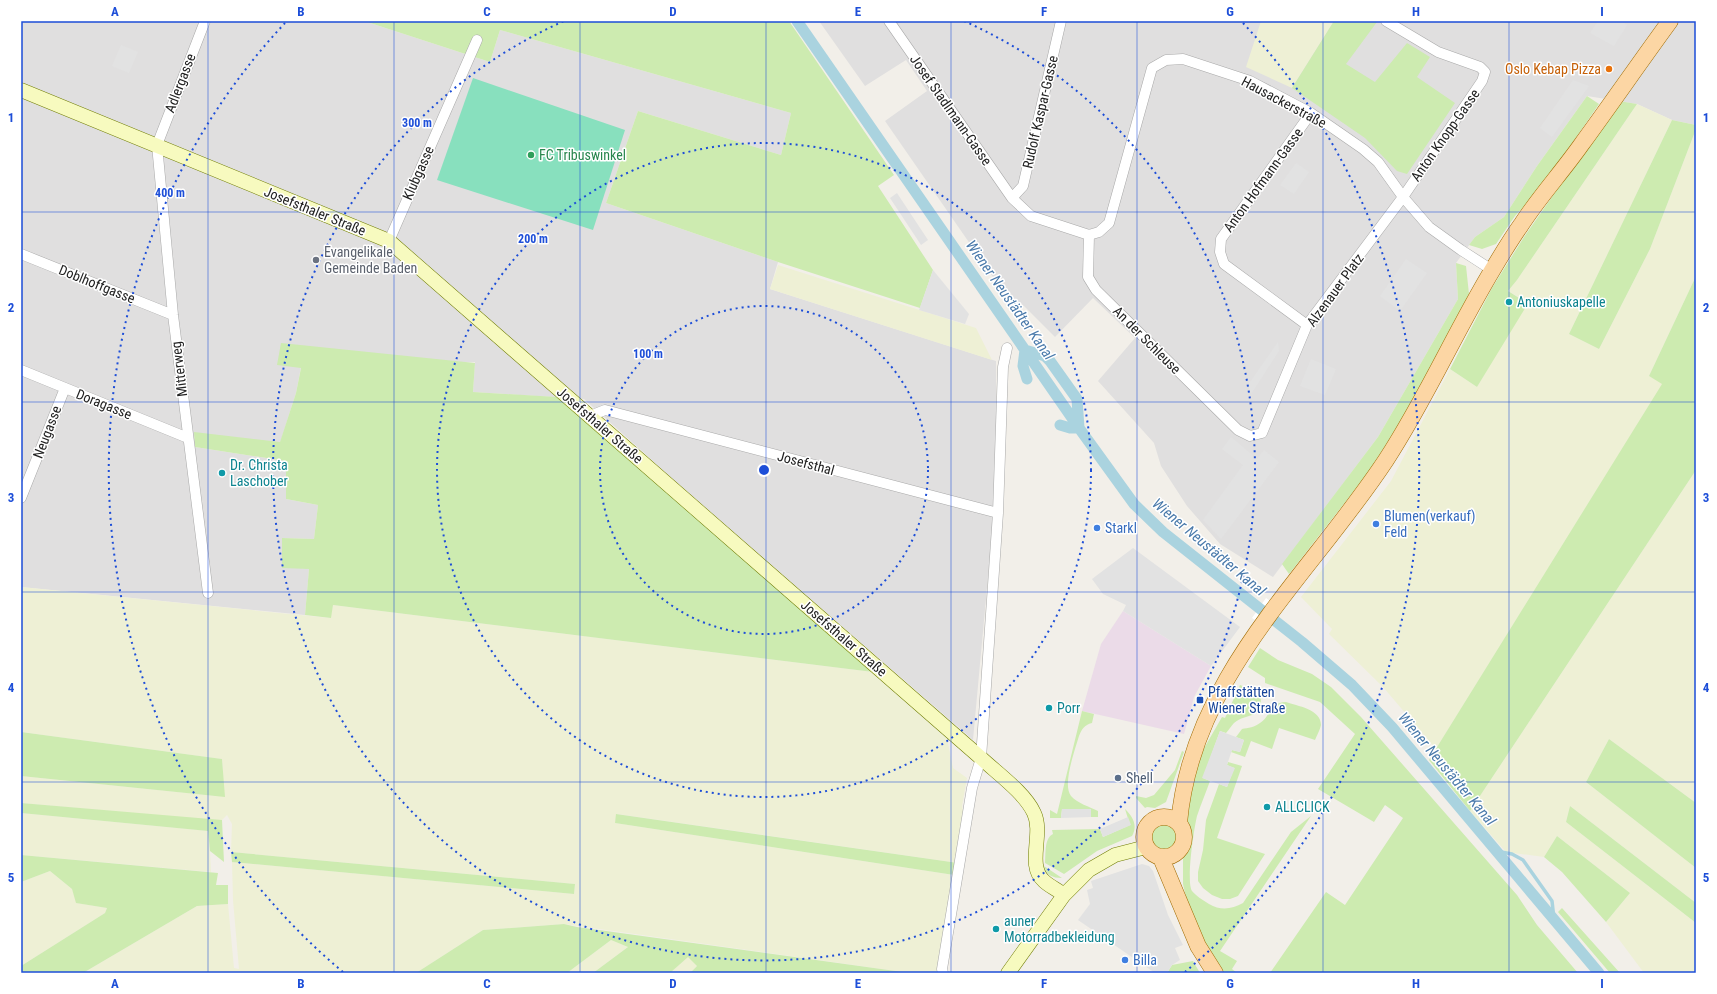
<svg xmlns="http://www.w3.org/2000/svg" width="1717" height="994" font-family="'Roboto Condensed',sans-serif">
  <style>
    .residential { fill: #e0dfdf }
    .industrial { fill: #ebdbe8 }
    .farmland { fill: #eef0d5 }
    .grass { fill: #cdebb0 }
    .pitch { fill: #88e0be }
    .parking { fill: #e2e2e2 }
    .pier { fill: #fff }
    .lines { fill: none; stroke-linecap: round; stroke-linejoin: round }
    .stream { stroke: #aad3df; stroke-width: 3.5 }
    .canal { stroke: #aad3df; stroke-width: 11 }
    .street-casing { stroke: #a9a9a9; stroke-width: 11 }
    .secondary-casing { stroke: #707d05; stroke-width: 15 }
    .primary-casing { stroke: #a06b00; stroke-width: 17 }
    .street { stroke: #fff; stroke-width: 10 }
    .secondary { stroke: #f7fabf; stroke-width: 14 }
    .primary { stroke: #fcd6a4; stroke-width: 16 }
    .grid { fill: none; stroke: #1d4ed8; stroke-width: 1; stroke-opacity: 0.55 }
    .ring { fill: none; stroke: #1d4ed8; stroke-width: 2; stroke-dasharray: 2 4 }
    .food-dot { fill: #e8710a; stroke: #fff; stroke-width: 1.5 }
    .leisure-dot { fill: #2e9e5b; stroke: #fff; stroke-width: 1.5 }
    .worship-dot { fill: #6b7280; stroke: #fff; stroke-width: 1.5 }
    .culture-dot { fill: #0f9aa8; stroke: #fff; stroke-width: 1.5 }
    .shop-dot { fill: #3f7fe0; stroke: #fff; stroke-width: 1.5 }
    .transit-dot { fill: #1a4fb4; stroke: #fff; stroke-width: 1.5 }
    .service-dot { fill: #5c6f8a; stroke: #fff; stroke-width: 1.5 }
    .labels { text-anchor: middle; stroke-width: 3; stroke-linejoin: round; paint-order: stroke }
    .food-label { font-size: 14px; fill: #c56008; stroke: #fff; text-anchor: end }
    .street-label { font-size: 14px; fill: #222; stroke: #fff }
    .leisure-label { font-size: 14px; fill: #27864d; stroke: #fff; text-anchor: start }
    .worship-label { font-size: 14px; fill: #5b616d; stroke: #fff; text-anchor: start }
    .culture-label { font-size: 14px; fill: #0d838f; stroke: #fff; text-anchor: start }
    .shop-label { font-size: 14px; fill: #366cbe; stroke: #fff; text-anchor: start }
    .transit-label { font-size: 14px; fill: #164399; stroke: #fff; text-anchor: start }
    .service-label { font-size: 14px; fill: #4e5e75; stroke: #fff; text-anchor: start }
    .water-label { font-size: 15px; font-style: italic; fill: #4a7aab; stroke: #fff }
    .centre { fill: #1d4ed8; stroke: #fff; stroke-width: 2 }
    .ring-label { font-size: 12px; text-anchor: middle; font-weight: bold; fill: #1d4ed8; stroke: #fff; stroke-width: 3; stroke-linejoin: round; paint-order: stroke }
    .neatline { fill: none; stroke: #1d4ed8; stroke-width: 1.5 }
    .grid-label { font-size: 13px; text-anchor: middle; font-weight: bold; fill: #1d4ed8 }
  </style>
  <rect width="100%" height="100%" fill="#f2efe9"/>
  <!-- residential -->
  <path class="residential" d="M21,21H364L490,62L500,30L791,113L781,155L638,111L606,203L778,262L770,289L996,361L997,479L973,740L673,479L584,399L473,392L475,362L301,367L296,393L280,443L195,447L286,461V499L318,505L314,539L283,538L309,569L305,615L21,587Z
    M819,21H1696V125L1672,120L1637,104L1587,96L1537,166L1504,217L1475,237L1456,263L1458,299L1378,437L1273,577L1220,544L1187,506L1161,466L1154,443L1098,381L1135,338L1093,298L1055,337L1024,306L1002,290L885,121L927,91L906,60L865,86Z"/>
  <!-- industrial -->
  <path class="industrial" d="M1123,611L1211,666L1194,697L1184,734L1082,711L1101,644Z"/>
  <!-- farmland -->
  <path class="farmland" d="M1261,21H1334L1292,88L1246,67Z
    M1637,104L1672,120L1569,334L1599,349L1650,249L1696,129V276L1649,376L1663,383L1436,749L1383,687L1329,634L1332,629L1301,597L1391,481L1450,369L1477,387L1527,302L1508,291L1517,280Z
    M778,265L976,328L992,360L770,289Z
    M1696,470V803L1609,739L1586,782L1696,868V903L1570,806L1566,822L1696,923V973H1644L1606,922L1630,893L1557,836L1544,857L1506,852L1470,811Z
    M21,587L330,618L333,605L873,672L947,738L953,768L967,778L962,806L965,821L958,863L617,814L615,823L954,875L939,973H910L564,924L483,930L416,973H83L197,906L228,904L234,968L239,969L233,900L232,862L574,894L575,884L231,852L232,824L227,815L222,820H210L21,803V776L216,796L223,774L222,759L21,732Z
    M21,813L209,831L211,872L21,855Z
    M50,871L72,889L77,903L107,908L105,913L21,966V882Z
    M611,940L628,947L593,973H567Z
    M688,956L697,966L690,973H670Z"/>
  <!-- grass -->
  <path class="grass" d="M364,21H789L894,175L878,186L933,270L920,308L778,262L606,203L638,111L781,155L791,113L500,30L490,62Z
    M1334,21H1375L1377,22L1346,64L1375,82L1407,43L1430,57L1417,77L1455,103L1407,174L1397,171L1365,138L1292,88Z
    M1587,96L1599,104L1542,187L1515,216L1496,244L1482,249L1469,245L1475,237L1504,217L1537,166Z
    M1619,101L1637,104L1517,280L1508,291L1527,303L1524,310L1477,387L1450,369L1492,288L1524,237Z
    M1672,120L1696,125V129L1650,249L1599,349L1569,334Z
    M1456,263L1466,266L1469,294L1405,414L1368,473L1289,574L1282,564L1378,437L1458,299Z
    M1696,276V470L1470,811L1429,760L1662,384L1649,376Z
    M281,343L475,363L473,392L557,397L798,605L873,672L333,605L331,618L305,615L309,569L282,568V538L314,539L318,505L286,499V461L195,447L194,432L280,442L296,393L301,368L277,365Z
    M1260,648L1278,660L1312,674L1331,687L1361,717L1517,895L1537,925L1578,973H1270L1326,892L1345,905L1403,818L1385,805L1374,822L1318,789L1355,734L1320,702L1265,683V678L1248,667Z
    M1240,685L1256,691L1261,697C1261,721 1247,712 1234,723C1231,726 1229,730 1226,733L1220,731L1203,778L1210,781C1206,792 1201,804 1197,816C1194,828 1186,881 1192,891C1196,896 1203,900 1209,904C1221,911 1232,909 1243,903L1291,832L1311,816L1220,951L1237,961L1232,969L1237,973H1224L1210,955L1188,906L1183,884V859L1190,837L1186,816L1187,800L1203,750L1222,717L1225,718Z
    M1286,702C1297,706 1321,709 1321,725C1320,730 1317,735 1315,740L1279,728L1272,749L1251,741L1245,757L1231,752L1232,750L1240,752L1244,740L1236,737L1242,729C1248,728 1255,727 1260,723C1272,715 1268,703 1286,702Z
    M1082,711L1094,714L1092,723C1084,725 1082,729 1079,736C1075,750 1062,785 1071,796C1077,803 1090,807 1098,811V817H1091V809H1062L1061,818H1050V810L1057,814Z
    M21,732L222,759L225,797L21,776Z
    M1609,739L1696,803V868L1586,782Z
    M1182,751L1184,752L1166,802L1155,808L1147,807L1145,808L1136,798V796L1146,798L1154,795L1175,770Z
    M1228,762L1242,766L1217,838L1265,854L1238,896L1230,899H1222L1212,895L1203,888L1198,881V872L1203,850L1206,820L1219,784L1227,787L1234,768L1227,765Z
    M21,803L222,820L224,862L210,851L208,831L21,813Z
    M1570,806L1696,903V923L1566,822Z
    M1125,809C1133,817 1138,825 1132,836L1097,851L1064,874L1045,863C1046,854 1044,838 1053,834L1052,830L1100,829L1103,837L1130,825Z
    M616,814L958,863L954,875L615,823Z
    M1151 836a13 13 0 1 1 26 0a13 13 0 1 1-26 0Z
    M1557,836L1630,893L1606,922L1562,872L1544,857Z
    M231,852L575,884L574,894L232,862Z
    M21,855L218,873L216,885H228V904L197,906L83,973H21V966L105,913L107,908L76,903L72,889L50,871L21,882Z
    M1044,866L1062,878C1052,878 1047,875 1044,866Z
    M1562,908L1620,973H1610L1558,912Z
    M564,924L577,927L910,973H690L697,966L688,957L670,973H593L628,947L611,940L567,973H416L483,930Z
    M1193,961L1200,973H1167L1172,965Z"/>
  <!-- pitch -->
  <path class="pitch" d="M473,78L625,130L593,230L437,180Z"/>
  <!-- parking -->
  <path class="parking" d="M1598,21H1620L1627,25L1614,46L1590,33Z
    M121,45L138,52L129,73L112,66Z
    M1574,62L1592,72L1588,78L1573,70Z
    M1573,80L1589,86L1552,137L1540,128Z
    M1296,163L1309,172L1294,194L1280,185Z
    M897,193L928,240L921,245L890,198Z
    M1406,259L1427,273L1400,311L1380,296Z
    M933,270L969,314L965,324L919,310Z
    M1278,342L1279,351L1251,394L1248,385Z
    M1311,359L1336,369L1325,395L1300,386Z
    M1231,437L1257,459L1264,450L1279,462L1221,539L1203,520L1243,465L1222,449Z
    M1133,548L1240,627L1211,666L1123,611L1126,605L1103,594L1092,579Z
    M1220,731L1244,740L1240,752L1232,750L1227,765L1235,768L1227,787L1202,778Z
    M1062,809H1091V817L1061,818Z
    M1128,817L1131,825L1103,837L1100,829Z
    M1142,864L1149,866L1153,871L1168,915L1183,945L1175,948L1180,960L1172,965L1167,973H1155L1078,920L1090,904L1087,890L1093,888L1091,881Z"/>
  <!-- pier -->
  <path class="pier" d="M1266,598L1282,609L1268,629L1252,618Z"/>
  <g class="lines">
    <!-- stream -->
    <path class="stream" d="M1496,851L1512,854L1523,860L1552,901L1554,919"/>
    <!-- canal -->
    <path class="canal" d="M797,21L1079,428L1134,504L1163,532L1302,642L1352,685L1392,727L1599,973
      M1027,379L1023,366L1025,350L1045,356L1050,361L1077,399L1079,428H1070L1060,425"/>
    <defs>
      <path id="street" d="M205,21L157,145L173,315L208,593
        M889,21L1012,198L1031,216L1089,235L1099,232L1109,223L1152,68L1166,60L1183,59L1250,81L1311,113L1363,149L1378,162L1403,197L1429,227L1461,250L1492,270
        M1012,198L1023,186L1061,21
        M1089,235L1088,277L1096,290L1238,430L1250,436L1262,433L1307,325L1403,197L1482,81L1485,72L1480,67L1438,52L1386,21
        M389,241L477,40
        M21,254L173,315
        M1307,325L1224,264L1220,252L1221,239L1311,113
        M21,370L188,438
        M590,416L605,410L998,513
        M21,498L65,388
        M943,973L942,969L972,788L981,758L998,513L1003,367L1007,348"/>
      <path id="secondary" d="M21,90L389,241L981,758C997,773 1025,793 1034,813C1044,834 1026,865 1044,881C1049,886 1058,890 1064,895
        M1008,973L1064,895L1089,870L1115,855L1146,847"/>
      <path id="primary" d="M1144 837a20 20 0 1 1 40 0a20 20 0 1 1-40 0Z
        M1179,823C1192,675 1309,577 1386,460C1426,399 1455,332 1493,269C1502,254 1511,239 1521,225C1539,197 1562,172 1581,145C1611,104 1640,62 1670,21
        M1161,858L1198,946L1215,973"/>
    </defs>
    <!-- street casing -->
    <use href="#street" class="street-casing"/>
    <!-- secondary casing -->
    <use href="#secondary" class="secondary-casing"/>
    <!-- primary casing -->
    <use href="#primary" class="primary-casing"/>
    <!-- street -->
    <use href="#street" class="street"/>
    <!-- secondary -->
    <use href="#secondary" class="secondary"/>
    <!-- primary -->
    <use href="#primary" class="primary"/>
  </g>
  <!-- grid -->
  <path class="grid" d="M208,21V973M394,21V973M580,21V973M766,21V973M951,21V973M1137,21V973M1323,21V973M1509,21V973M21,212H1696M21,402H1696M21,592H1696M21,782H1696"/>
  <!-- distance rings -->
  <g class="ring">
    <circle cx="764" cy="470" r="164"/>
    <circle cx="764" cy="470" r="327"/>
    <path d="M964 21A491 491 0 1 1 564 21"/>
    <path d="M343 972A655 655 0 0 1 285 23M1243 23A655 655 0 0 1 1185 972"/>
  </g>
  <!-- markers -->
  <circle class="food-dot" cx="1609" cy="69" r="4"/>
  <circle class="leisure-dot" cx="531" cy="155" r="4"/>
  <circle class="worship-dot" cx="316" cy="260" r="4"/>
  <g class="culture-dot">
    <circle cx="1509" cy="302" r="4"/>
    <circle cx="222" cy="473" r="4"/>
    <circle cx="1049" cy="708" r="4"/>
    <circle cx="1267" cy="807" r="4"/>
    <circle cx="996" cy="929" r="4"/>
  </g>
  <g class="shop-dot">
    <circle cx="1376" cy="524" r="4"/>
    <circle cx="1097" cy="528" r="4"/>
    <circle cx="1125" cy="960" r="4"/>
  </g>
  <rect class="transit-dot" x="1196" y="696" width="8" height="8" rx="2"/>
  <circle class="service-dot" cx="1118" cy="778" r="4"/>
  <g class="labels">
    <!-- food labels -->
    <g class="food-label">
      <text x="1601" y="74">Oslo Kebap Pizza</text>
    </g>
    <!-- street labels -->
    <g class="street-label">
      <text transform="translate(180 83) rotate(-69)" y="5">Adlergasse</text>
      <text transform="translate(1284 102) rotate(28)" y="5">Hausackerstraße</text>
      <text transform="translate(951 110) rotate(55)" y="5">Josef Stadlmann-Gasse</text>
      <text transform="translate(1040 112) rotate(-77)" y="5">Rudolf Kaspar-Gasse</text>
      <text transform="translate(1445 135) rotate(-55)" y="5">Anton Knopp-Gasse</text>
      <text transform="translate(418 173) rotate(-66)" y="5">Klubgasse</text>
      <text transform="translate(1263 180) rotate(-54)" y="5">Anton Hofmann-Gasse</text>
      <text transform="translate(315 211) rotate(22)" y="5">Josefsthaler Straße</text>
      <text transform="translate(97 284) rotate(22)" y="5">Doblhoffgasse</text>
      <text transform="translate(1335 290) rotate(-54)" y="5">Alzenauer Platz</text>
      <text transform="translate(1147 340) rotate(45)" y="5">An der Schleuse</text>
      <text transform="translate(179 369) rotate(-97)" y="5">Mitterweg</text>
      <text transform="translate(104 404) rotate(22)" y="5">Doragasse</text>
      <text transform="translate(600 425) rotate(41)" y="5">Josefsthaler Straße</text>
      <text transform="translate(47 432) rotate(-69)" y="5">Neugasse</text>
      <text transform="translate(806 463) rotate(15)" y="5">Josefsthal</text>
      <text transform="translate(844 638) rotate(41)" y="5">Josefsthaler Straße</text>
    </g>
    <!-- leisure labels -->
    <g class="leisure-label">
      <text x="539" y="160">FC Tribuswinkel</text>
    </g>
    <!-- worship labels -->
    <g class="worship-label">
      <text x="324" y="257">Evangelikale<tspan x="324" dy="16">Gemeinde Baden</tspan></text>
    </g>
    <!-- culture labels -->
    <g class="culture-label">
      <text x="1517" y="307">Antoniuskapelle</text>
      <text x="230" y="470">Dr. Christa<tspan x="230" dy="16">Laschober</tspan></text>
      <text x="1057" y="713">Porr</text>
      <text x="1275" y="812">ALLCLICK</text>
      <text x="1004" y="926">auner<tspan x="1004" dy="16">Motorradbekleidung</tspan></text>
    </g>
    <!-- shop labels -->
    <g class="shop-label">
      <text x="1384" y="521">Blumen(verkauf)<tspan x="1384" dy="16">Feld</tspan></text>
      <text x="1105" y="533">Starkl</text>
      <text x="1133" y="965">Billa</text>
    </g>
    <!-- transit labels -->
    <g class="transit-label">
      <text x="1208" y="697">Pfaffstätten<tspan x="1208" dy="16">Wiener Straße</tspan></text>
    </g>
    <!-- service labels -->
    <g class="service-label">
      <text x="1126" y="783">Shell</text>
    </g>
    <!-- water labels -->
    <g class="water-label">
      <text transform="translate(1010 300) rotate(55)" y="5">Wiener Neustädter Kanal</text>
      <text transform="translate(1209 547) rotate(40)" y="5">Wiener Neustädter Kanal</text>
      <text transform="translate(1447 769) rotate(50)" y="5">Wiener Neustädter Kanal</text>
    </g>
  </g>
  <circle cx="764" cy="470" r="6" class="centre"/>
  <g class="ring-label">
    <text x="417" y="127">300 m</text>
    <text x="170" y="197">400 m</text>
    <text x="533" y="243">200 m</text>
    <text x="648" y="358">100 m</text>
  </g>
  <!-- border -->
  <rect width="1717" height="994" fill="none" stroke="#ffffff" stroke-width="44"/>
  <rect x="22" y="22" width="1673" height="950" class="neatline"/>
  <g class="grid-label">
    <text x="115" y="16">A</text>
    <text x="301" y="16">B</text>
    <text x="487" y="16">C</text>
    <text x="673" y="16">D</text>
    <text x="858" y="16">E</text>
    <text x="1044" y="16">F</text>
    <text x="1230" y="16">G</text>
    <text x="1416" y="16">H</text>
    <text x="1602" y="16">I</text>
    <text x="11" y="122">1</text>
    <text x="1706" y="122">1</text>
    <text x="11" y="312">2</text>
    <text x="1706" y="312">2</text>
    <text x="11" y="502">3</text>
    <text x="1706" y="502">3</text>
    <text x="11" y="692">4</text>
    <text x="1706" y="692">4</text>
    <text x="11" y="882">5</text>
    <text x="1706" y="882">5</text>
    <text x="115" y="988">A</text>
    <text x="301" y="988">B</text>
    <text x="487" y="988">C</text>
    <text x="673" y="988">D</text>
    <text x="858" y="988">E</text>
    <text x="1044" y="988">F</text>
    <text x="1230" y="988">G</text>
    <text x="1416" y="988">H</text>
    <text x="1602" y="988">I</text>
  </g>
</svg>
